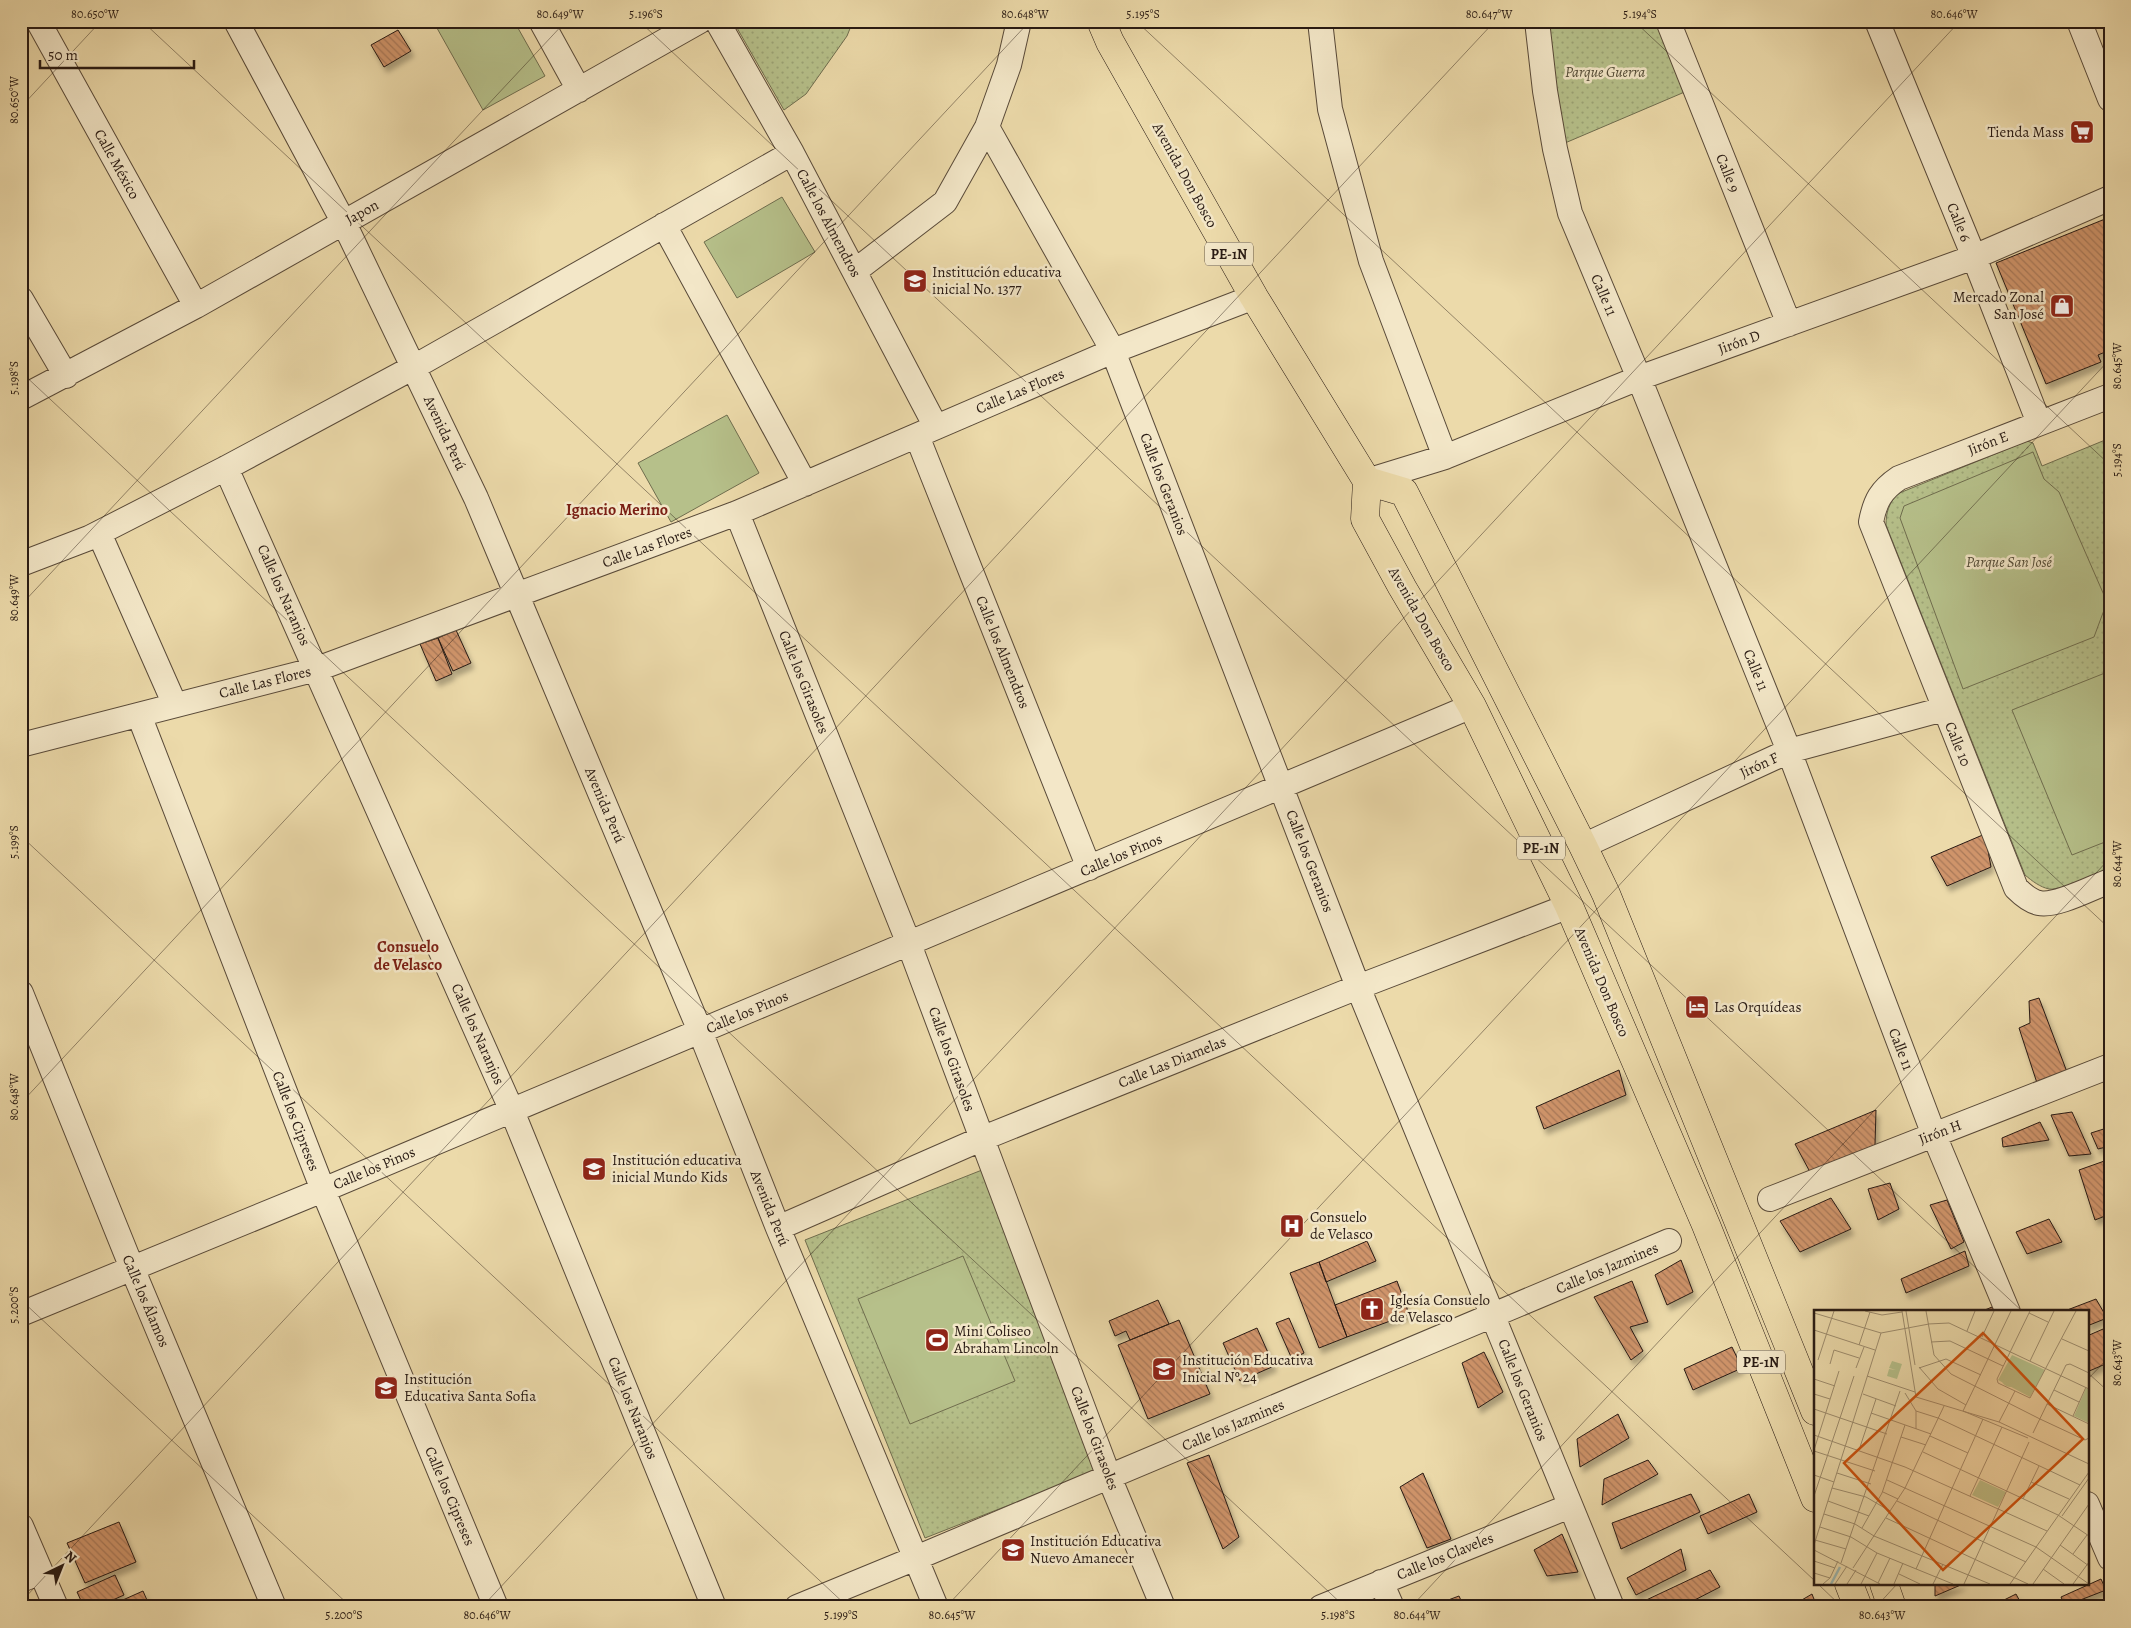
<svg xmlns="http://www.w3.org/2000/svg" width="2131" height="1628" font-family="Alegreya,serif">
  <style>
    .green { fill: url(#green-dots); stroke: #6f6d4e }
    .pitch { fill: #b6c08a; stroke: #6f6d4e }
    .building { fill: url(#building-back-hatch); stroke: #281a13; filter: url(#shadow) }
    .lines { fill: none; stroke-linecap: round; stroke-linejoin: round }
    .minor-casing { stroke: #594a39; stroke-width: 26 }
    .major-casing { stroke: #281a13; stroke-width: 29 }
    .minor { stroke: #f3e7c8; stroke-width: 24 }
    .major { stroke: #ecdaaa; stroke-width: 28 }
    .ticks { fill: none; stroke: #281a13; stroke-width: 1; stroke-opacity: 0.45 }
    .labels { text-anchor: middle; stroke-width: 5; stroke-linejoin: round; paint-order: stroke }
    .shield { fill: #f3e7c8; stroke: #655849; stroke-width: 1 }
    .shield-label { font-size: 14px; font-weight: bold; fill: #281a13 }
    .park-label { font-size: 15px; font-style: italic; fill: #534c37; stroke: #f3e7c8 }
    .poi-label { font-size: 15px; fill: #281a13; stroke: #f3e7c8; text-anchor: start }
    .street-label { font-size: 15px; fill: #281a13; stroke: #f3e7c8 }
    .neighbourhood-label { font-size: 16px; font-weight: bold; fill: #7a1f14; stroke: #f3e7c8 }
    .inset-river { fill: none; stroke: #9cb8b2; stroke-width: 2.5 }
    .inset-road { fill: none; stroke: #9e8d6e; stroke-width: 1 }
    .view { fill: #cb500d; fill-opacity: 0.15; stroke: #cb500d; stroke-width: 2.5 }
    .inset-edge { fill: none; stroke: #281a13; stroke-width: 2.5 }
    .neatline { fill: none; stroke: #281a13; stroke-width: 2 }
    .ticks-label { font-size: 12px; text-anchor: middle; fill: #281a13 }
  </style>
  <defs>
    <pattern id="green-dots" width="8" height="8" patternUnits="userSpaceOnUse" patternTransform="scale(1.25)"><rect width="8" height="8" fill="#b6c08a"/><path d="M2 2h.1M6 6h.1" fill="none" stroke="#9ca476" stroke-width="1.8" stroke-linecap="round"/></pattern>
    <pattern id="building-back-hatch" width="6" height="6" patternUnits="userSpaceOnUse" patternTransform="scale(1.25)"><rect width="6" height="6" fill="#cf946b"/><path d="M-1 5l2 2M0 0l6 6M5-1l2 2" fill="none" stroke="#a87857"/></pattern>
    <filter id="shadow"><feDropShadow dx="3" dy="5.5" stdDeviation="2.5" flood-color="#0004"/></filter>
  </defs>
  <rect width="100%" height="100%" fill="#ecdaaa"/>
  <filter id="stains"><feTurbulence type="fractalNoise" baseFrequency=".004" numOctaves="4"/><feColorMatrix values="0 0 0 0 .2 0 0 0 0 .09 0 0 0 0 .02 0 0 0 .5 -.17"/></filter>
  <radialGradient id="worn" r=".72"><stop offset=".6" stop-color="#630" stop-opacity="0"/><stop offset="1" stop-color="#630" stop-opacity=".3"/></radialGradient>
  <!-- green -->
  <path class="green" d="M733,21H853L847,36L806,94L784,110Z
    M1546,21H1662L1687,91L1565,143Z
    M2110,438V868C2096,874 2063,891 2049,889C2040,887 2032,881 2025,875L1886,525C1886,512 1889,504 1897,494L2027,441L2033,443L2042,466Z
    M982,1170L1101,1469L925,1538L805,1240Z"/>
  <!-- pitch -->
  <path class="pitch" d="M433,21H514L545,76L483,110Z
    M782,197L815,252L737,298L704,242Z
    M727,415L759,473L671,522L638,463Z
    M2033,452L2044,479L2059,492L2107,602L2094,637L1963,689L1900,518L1904,506Z
    M2110,671V840L2072,855L2012,710Z
    M963,1256L1015,1381L910,1424L858,1299Z"/>
  <!-- building -->
  <path class="building" d="M398,30L411,51L384,67L371,45Z
    M2110,217V350L2098,355L2101,362L2046,384L1996,263Z
    M456,630L471,663L453,671L438,638Z
    M438,638L452,674L436,681L420,644Z
    M1985,834L1991,867L1947,886L1931,857Z
    M2039,998L2067,1072L2037,1083L2019,1028L2030,1023L2029,1001Z
    M1619,1070L1626,1095L1544,1129L1536,1107Z
    M1876,1110L1875,1145L1810,1172L1795,1144Z
    M2072,1112L2091,1154L2069,1156L2051,1115Z
    M2040,1122L2049,1140L2003,1147L2002,1138Z
    M2110,1127V1146L2098,1149L2091,1133Z
    M2110,1159V1214L2095,1220L2079,1170Z
    M1890,1183L1899,1209L1878,1220L1868,1189Z
    M1831,1198L1851,1229L1800,1252L1780,1221Z
    M1947,1200L1964,1242L1951,1249L1930,1205Z
    M2049,1219L2062,1242L2027,1254L2016,1232Z
    M1367,1241L1376,1261L1326,1282L1319,1262Z
    M1965,1251L1969,1266L1906,1293L1901,1279Z
    M1681,1260L1693,1292L1667,1305L1655,1275Z
    M1319,1262L1347,1337L1319,1348L1290,1273Z
    M1397,1281L1409,1314L1347,1337L1335,1305Z
    M1632,1281L1648,1322L1630,1327L1643,1351L1631,1360L1594,1297Z
    M2096,1299L2107,1318L2087,1326V1312H2062Z
    M1158,1300L1169,1324L1130,1340L1126,1331L1115,1336L1109,1321Z
    M1992,1307L1995,1312H1980Z
    M1289,1318L1304,1353L1292,1359L1276,1323Z
    M1179,1320L1210,1394L1148,1419L1118,1345Z
    M2110,1326V1362L2087,1372V1336Z
    M1257,1328L1274,1366L1240,1381L1223,1343Z
    M1732,1347L1742,1368L1693,1390L1684,1369Z
    M1484,1352L1503,1392L1478,1408L1462,1363Z
    M1618,1414L1629,1438L1580,1467L1577,1439Z
    M1209,1455L1239,1537L1223,1549L1187,1463Z
    M1648,1460L1658,1474L1602,1505L1604,1479Z
    M1423,1473L1451,1539L1427,1548L1400,1487Z
    M1691,1494L1700,1512L1621,1549L1612,1523Z
    M1749,1494L1757,1512L1708,1534L1700,1516Z
    M119,1522L136,1562L85,1583L67,1543Z
    M1562,1534L1578,1572L1547,1576L1534,1550Z
    M1681,1549L1686,1570L1636,1595L1627,1578Z
    M1710,1570L1720,1587L1681,1607H1643L1642,1602Z
    M115,1575L124,1595L97,1607H84L77,1592Z
    M2101,1579L2106,1590L2065,1606L2061,1597Z
    M1935,1584H1963L1935,1596Z
    M143,1591L150,1607H107Z
    M1812,1594L1817,1607H1796L1795,1604Z
    M2016,1594L2023,1607H1990Z
    M1459,1596L1464,1607H1432V1606Z"/>
  <g class="lines">
    <defs>
      <path id="minor" d="M38,21L196,306
        M236,21L344,223L476,498L700,1031L778,1228L936,1607
        M541,21L579,90
        M717,21L792,153L936,427
        M1320,21L1330,109L1371,261L1445,457
        M1537,21L1545,91L1555,149L1570,213L1639,378L1789,751L1934,1135L2008,1312
        M1668,21L1789,324
        M1877,21L1974,257L2039,423
        M2079,21L2110,99
        M987,127L1113,351L1358,987L1612,1607
        M664,225L805,484
        M855,271L945,202L987,127L1009,65L1019,21
        M21,299L66,376
        M2110,396L1899,478C1881,490 1875,501 1871,522L2016,888C2023,895 2030,901 2039,903C2056,907 2093,887 2110,881
        M21,398L196,306L700,21
        M917,436L1089,868
        M226,468L512,1111L714,1607
        M1367,481L1445,457L1639,378L1974,257L2110,198
        M737,513L909,944L1109,1477L1163,1607
        M99,533L175,705
        M21,564L89,538L226,468L414,367L792,153
        M139,715L323,1190L496,1607
        M21,745L317,669L737,513L1113,351L1254,297
        M1583,846L1789,751L1944,709
        M21,993L132,1268L274,1607
        M1770,1199L2110,1066
        M778,1228L981,1139L1358,987L1569,906
        M21,1314L323,1190L1472,706
        M2087,1504L2110,1558
        M21,1526L56,1607
        M21,1580L41,1572
        M1381,1582L1392,1607
        M797,1607L916,1558L1669,1241
        M1321,1607L1570,1506"/>
      <path id="major" d="M1101,21L1110,42L1254,297L1367,481L1365,519L1402,587L1472,706L1569,906L1706,1225L1815,1498
        M1367,481L1404,492L1583,846L1606,894L1815,1411
        M1849,1584L1858,1607
        M1884,1584L1892,1607"/>
    </defs>
    <!-- minor casing -->
    <use href="#minor" class="minor-casing"/>
    <!-- major casing -->
    <use href="#major" class="major-casing"/>
    <!-- minor -->
    <use href="#minor" class="minor"/>
    <!-- major -->
    <use href="#major" class="major"/>
  </g>
  <!-- ticks -->
  <path class="ticks" d="M142,21L1815,1581M639,21L2023,1312M1136,21L2110,929M1634,21L2110,465M21,107L101,21M21,372L1345,1607M21,605L566,21M21,836L848,1607M21,1103L1030,21M21,1300L351,1607M2087,1372L2110,1393M2087,1380L2110,1356M1818,1584L1842,1607M21,1602L1495,21M482,1607L1960,21M946,1607L2110,359M1411,1607L2110,858M1876,1607L1897,1584"/>
  <!-- icons -->
  <defs>
    <symbol id="supermarket-square" viewBox="-11 -11 22 22"><rect x="-9" y="-9" width="18" height="18" rx="4" fill="#8f2418" stroke="#f3e7c8"/><path d="M-6-5.5h2.5l.6 2H6L4.5 2H-2.5L-4.4-4H-6ZM-1.5 3.2a1.3 1.3 0 1 0 .1 0ZM3 3.2a1.3 1.3 0 1 0 .1 0Z" fill="#fff"/></symbol>
    <symbol id="school-square" viewBox="-11 -11 22 22"><rect x="-9" y="-9" width="18" height="18" rx="4" fill="#8f2418" stroke="#f3e7c8"/><path d="M0-5L7-2L0 1L-7-2ZM-4 1L0 2.5L4 1V4Q0 6-4 4Z" fill="#fff"/></symbol>
    <symbol id="shop-square" viewBox="-11 -11 22 22"><rect x="-9" y="-9" width="18" height="18" rx="4" fill="#8f2418" stroke="#f3e7c8"/><path d="M-5-2.5h2.3a2.7 3.5 0 0 1 5.4 0H5L5.5 6h-11ZM-1.5-2.5h3a1.5 2.3 0 0 0-3 0Z" fill="#fff"/></symbol>
    <symbol id="hotel-square" viewBox="-11 -11 22 22"><rect x="-9" y="-9" width="18" height="18" rx="4" fill="#8f2418" stroke="#f3e7c8"/><path d="M-6-4.5h1.5V1H6V5H4.5V3h-9V5H-6ZM-4 0a1.8 1.8 0 1 1 3.6 0ZM.5 0V-2.5h3Q6-2.5 6 0Z" fill="#fff"/></symbol>
    <symbol id="hospital-square" viewBox="-11 -11 22 22"><rect x="-9" y="-9" width="18" height="18" rx="4" fill="#8f2418" stroke="#f3e7c8"/><path d="M-5-5h3v3.5h4V-5h3V5h-3V1.5h-4V5h-3Z" fill="#fff"/></symbol>
    <symbol id="church-square" viewBox="-11 -11 22 22"><rect x="-9" y="-9" width="18" height="18" rx="4" fill="#8f2418" stroke="#f3e7c8"/><path d="M-1.2-6h2.4v3.5h3.3v2.4h-3.3V6h-2.4V-.1h-3.3v-2.4h3.3Z" fill="#fff"/></symbol>
    <symbol id="stadium-square" viewBox="-11 -11 22 22"><rect x="-9" y="-9" width="18" height="18" rx="4" fill="#8f2418" stroke="#f3e7c8"/><path d="M0-5a6.5 5 0 1 0 0 10a6.5 5 0 1 0 0-10ZM-3.5-1.8h7v3.6h-7Z" fill="#fff"/></symbol>
  </defs>
  <g fill-rule="evenodd">
    <use href="#supermarket-square" x="2068" y="118" width="28" height="28"/>
    <use href="#school-square" x="901" y="267" width="28" height="28"/>
    <use href="#shop-square" x="2048" y="292" width="28" height="28"/>
    <use href="#hotel-square" x="1683" y="993" width="28" height="28"/>
    <use href="#school-square" x="580" y="1155" width="28" height="28"/>
    <use href="#hospital-square" x="1278" y="1212" width="28" height="28"/>
    <use href="#church-square" x="1358" y="1295" width="28" height="28"/>
    <use href="#stadium-square" x="923" y="1326" width="28" height="28"/>
    <use href="#school-square" x="1150" y="1355" width="28" height="28"/>
    <use href="#school-square" x="372" y="1374" width="28" height="28"/>
    <use href="#school-square" x="999" y="1536" width="28" height="28"/>
  </g>
  <g class="labels">
    <!-- shield labels -->
    <g class="shield">
      <rect x="1205" y="242.5" width="48" height="23" rx="4"/>
      <rect x="1517" y="836.5" width="48" height="23" rx="4"/>
      <rect x="1737" y="1350.5" width="48" height="23" rx="4"/>
    </g>
    <g class="shield-label">
      <text x="1229" y="259">PE-1N</text>
      <text x="1541" y="853">PE-1N</text>
      <text x="1761" y="1367">PE-1N</text>
    </g>
    <!-- park labels -->
    <g class="park-label">
      <text x="1605" y="77">Parque Guerra</text>
      <text x="2009" y="567">Parque San José</text>
    </g>
    <!-- poi labels -->
    <g class="poi-label">
      <text x="2064" y="137" text-anchor="end">Tienda Mass</text>
      <text x="932" y="277">Institución educativa<tspan x="932" dy="17">inicial No. 1377</tspan></text>
      <text x="2044" y="302" text-anchor="end">Mercado Zonal<tspan x="2044" dy="17">San José</tspan></text>
      <text x="1714" y="1012">Las Orquídeas</text>
      <text x="612" y="1165">Institución educativa<tspan x="612" dy="17">inicial Mundo Kids</tspan></text>
      <text x="1310" y="1222">Consuelo<tspan x="1310" dy="17">de Velasco</tspan></text>
      <text x="1390" y="1305">Iglesía Consuelo<tspan x="1390" dy="17">de Velasco</tspan></text>
      <text x="954" y="1336">Mini Coliseo<tspan x="954" dy="17">Abraham Lincoln</tspan></text>
      <text x="1182" y="1365">Institución Educativa<tspan x="1182" dy="17">Inicial Nº 24</tspan></text>
      <text x="404" y="1384">Institución<tspan x="404" dy="17">Educativa Santa Sofia</tspan></text>
      <text x="1030" y="1546">Institución Educativa<tspan x="1030" dy="17">Nuevo Amanecer</tspan></text>
    </g>
    <!-- street labels -->
    <g class="street-label">
      <text transform="translate(117 164) rotate(61)" y="5">Calle México</text>
      <text transform="translate(1728 173) rotate(68)" y="5">Calle 9</text>
      <text transform="translate(1185 175) rotate(61)" y="5">Avenida Don Bosco</text>
      <text transform="translate(362 212) rotate(-29)" y="5">Japon</text>
      <text transform="translate(1959 222) rotate(68)" y="5">Calle 6</text>
      <text transform="translate(829 223) rotate(62)" y="5">Calle los Almendros</text>
      <text transform="translate(1604 295) rotate(67)" y="5">Calle 11</text>
      <text transform="translate(1739 342) rotate(-20)" y="5">Jirón D</text>
      <text transform="translate(1020 391) rotate(-23)" y="5">Calle Las Flores</text>
      <text transform="translate(445 433) rotate(65)" y="5">Avenida Perú</text>
      <text transform="translate(1988 443) rotate(-21)" y="5">Jirón E</text>
      <text transform="translate(1164 484) rotate(69)" y="5">Calle los Geranios</text>
      <text transform="translate(647 547) rotate(-20)" y="5">Calle Las Flores</text>
      <text transform="translate(284 595) rotate(66)" y="5">Calle los Naranjos</text>
      <text transform="translate(1422 619) rotate(60)" y="5">Avenida Don Bosco</text>
      <text transform="translate(1003 652) rotate(68)" y="5">Calle los Almendros</text>
      <text transform="translate(1756 670) rotate(68)" y="5">Calle 11</text>
      <text transform="translate(265 682) rotate(-14)" y="5">Calle Las Flores</text>
      <text transform="translate(804 682) rotate(68)" y="5">Calle los Girasoles</text>
      <text transform="translate(1958 744) rotate(68)" y="5">Calle 10</text>
      <text transform="translate(1759 765) rotate(-25)" y="5">Jirón F</text>
      <text transform="translate(605 805) rotate(67)" y="5">Avenida Perú</text>
      <text transform="translate(1121 855) rotate(-23)" y="5">Calle los Pinos</text>
      <text transform="translate(1310 861) rotate(69)" y="5">Calle los Geranios</text>
      <text transform="translate(1602 982) rotate(67)" y="5">Avenida Don Bosco</text>
      <text transform="translate(747 1012) rotate(-23)" y="5">Calle los Pinos</text>
      <text transform="translate(478 1034) rotate(66)" y="5">Calle los Naranjos</text>
      <text transform="translate(1901 1049) rotate(69)" y="5">Calle 11</text>
      <text transform="translate(952 1059) rotate(70)" y="5">Calle los Girasoles</text>
      <text transform="translate(1172 1062) rotate(-22)" y="5">Calle Las Diamelas</text>
      <text transform="translate(296 1121) rotate(69)" y="5">Calle los Cipreses</text>
      <text transform="translate(1940 1132) rotate(-21)" y="5">Jirón H</text>
      <text transform="translate(374 1168) rotate(-23)" y="5">Calle los Pinos</text>
      <text transform="translate(770 1208) rotate(68)" y="5">Avenida Perú</text>
      <text transform="translate(1607 1268) rotate(-23)" y="5">Calle los Jazmines</text>
      <text transform="translate(146 1301) rotate(67)" y="5">Calle los Álamos</text>
      <text transform="translate(1523 1390) rotate(68)" y="5">Calle los Geranios</text>
      <text transform="translate(633 1408) rotate(68)" y="5">Calle los Naranjos</text>
      <text transform="translate(1233 1425) rotate(-23)" y="5">Calle los Jazmines</text>
      <text transform="translate(1095 1438) rotate(69)" y="5">Calle los Girasoles</text>
      <text transform="translate(450 1496) rotate(67)" y="5">Calle los Cipreses</text>
      <text transform="translate(1445 1556) rotate(-22)" y="5">Calle los Claveles</text>
    </g>
    <!-- neighbourhood labels -->
    <g class="neighbourhood-label">
      <text x="617" y="515">Ignacio Merino</text>
      <text x="408" y="952">Consuelo<tspan x="408" dy="18">de Velasco</tspan></text>
    </g>
  </g>
  <!-- overview -->
  <g transform="translate(1814 1310)">
    <rect width="275" height="275" fill="#ecdaaa"/>
    <path d="M198,45L231,60L216,87L184,70ZM272,78L275,80V113L260,106ZM166,170L192,182L184,197L158,185Z" fill="#b6c08a"/>
    <path d="M78,51L88,54L83,69L73,66L75,59L82,60L75,58ZM214,57L227,63L218,82L205,76ZM187 68a9 9 0 1 1 18 0a9 9 0 1 1-18 0Z" fill="#b6c08a"/>
    <path class="inset-river" d="M17,274L26,257"/>
    <path class="inset-road" d="M51,1L68,5L88,2M88,1L102,87L185,112L275,154M92,1L101,55M112,1L120,45L137,64L226,109L271,130L275,128M216,1L183,69L184,73L216,88L262,1M0,3L67,23L115,14M215,3L234,12M114,14L135,13L275,79M0,20L61,40M153,21L161,1M168,27L180,1M248,29L275,41M117,32L136,31L189,56M45,35L56,2M4,50L20,1M216,51L240,1M16,54L20,40L45,48M105,57L124,79L152,95M42,58L50,37M105,58L132,49L167,65M53,66L101,82M0,69L21,76M240,80L265,92M91,83L102,101V119M0,84L16,89M49,84L82,96M233,94L275,114M0,99L73,124M102,101L124,108L266,175M149,101L197,1M149,101L214,128M57,103L117,124M259,106L272,77M185,112L201,81M219,123L252,55L256,54L275,63M0,125L91,157L233,221M116,126L154,143M87,127L112,135M0,140L25,61M45,140L62,89M0,141L61,161M109,142L244,205L275,226M23,163L57,174M0,165L20,172M73,170L222,237L275,274M217,172L255,189M18,178L52,187L76,201M69,182L84,189M0,186L40,66M156,186L188,117M209,189L225,156M14,191L55,206M83,191L212,252M10,204L41,214L60,226L176,274M248,206L275,168M72,208L214,274M6,217L37,227L63,243L139,274M48,218L68,183L91,115M1,230L32,239M0,235L67,23M246,235L275,256M0,240L66,274M259,244L273,225M0,251L21,258M27,253L86,81M39,258L91,178L130,96M102,259L169,109M229,259L250,274M0,263L16,268M85,264L106,274M64,273L76,248M9,274L16,268L24,251M21,274L33,256M33,274L42,260M47,274L63,243M80,274L89,253M119,274L129,254M150,274L215,132M196,274L275,162M219,274L275,194M259,274L275,252"/>
    <path class="view" d="M169,23L269,129L129,260L30,153Z"/>
    <rect width="275" height="275" class="inset-edge"/>
  </g>
  <!-- margin -->
  <rect width="2131" height="1628" fill="none" stroke="#ecdaaa" stroke-width="55"/>
  <!-- north arrow -->
  <g transform="translate(62 1566) rotate(43)" stroke="#f3e7c8" stroke-width="4" paint-order="stroke">
  <path d="M0-4L9 19L0 12L-9 19Z" fill="#281a13"/>
  <text y="-8" font-size="14" font-weight="bold" text-anchor="middle" fill="#281a13">N</text>
  </g>
  <!-- scale -->
  <path d="M40 60v8h154v-8" fill="none" stroke="#281a13" stroke-width="2.5"/>
  <text x="48" y="60" font-size="15" fill="#281a13" stroke="#f3e7c8" stroke-width="4" paint-order="stroke">50 m</text>
  <rect x="28" y="28" width="2076" height="1572" class="neatline"/>
  <g class="ticks-label">
    <text x="95" y="18">80.650°W</text>
    <text x="560" y="18">80.649°W</text>
    <text x="646" y="18">5.196°S</text>
    <text x="1025" y="18">80.648°W</text>
    <text x="1143" y="18">5.195°S</text>
    <text x="1489" y="18">80.647°W</text>
    <text x="1640" y="18">5.194°S</text>
    <text x="1954" y="18">80.646°W</text>
    <text transform="translate(14 100) rotate(-90)" y="4">80.650°W</text>
    <text transform="translate(2117 366) rotate(-90)" y="4">80.645°W</text>
    <text transform="translate(14 378) rotate(-90)" y="4">5.198°S</text>
    <text transform="translate(2117 460) rotate(-90)" y="4">5.194°S</text>
    <text transform="translate(14 598) rotate(-90)" y="4">80.649°W</text>
    <text transform="translate(14 842) rotate(-90)" y="4">5.199°S</text>
    <text transform="translate(2117 864) rotate(-90)" y="4">80.644°W</text>
    <text transform="translate(14 1097) rotate(-90)" y="4">80.648°W</text>
    <text transform="translate(14 1305) rotate(-90)" y="4">5.200°S</text>
    <text transform="translate(2117 1363) rotate(-90)" y="4">80.643°W</text>
    <text x="344" y="1619">5.200°S</text>
    <text x="487" y="1619">80.646°W</text>
    <text x="841" y="1619">5.199°S</text>
    <text x="952" y="1619">80.645°W</text>
    <text x="1338" y="1619">5.198°S</text>
    <text x="1417" y="1619">80.644°W</text>
    <text x="1882" y="1619">80.643°W</text>
  </g>
  <rect width="100%" height="100%" filter="url(#stains)"/>
  <rect width="100%" height="100%" fill="url(#worn)"/>
</svg>
